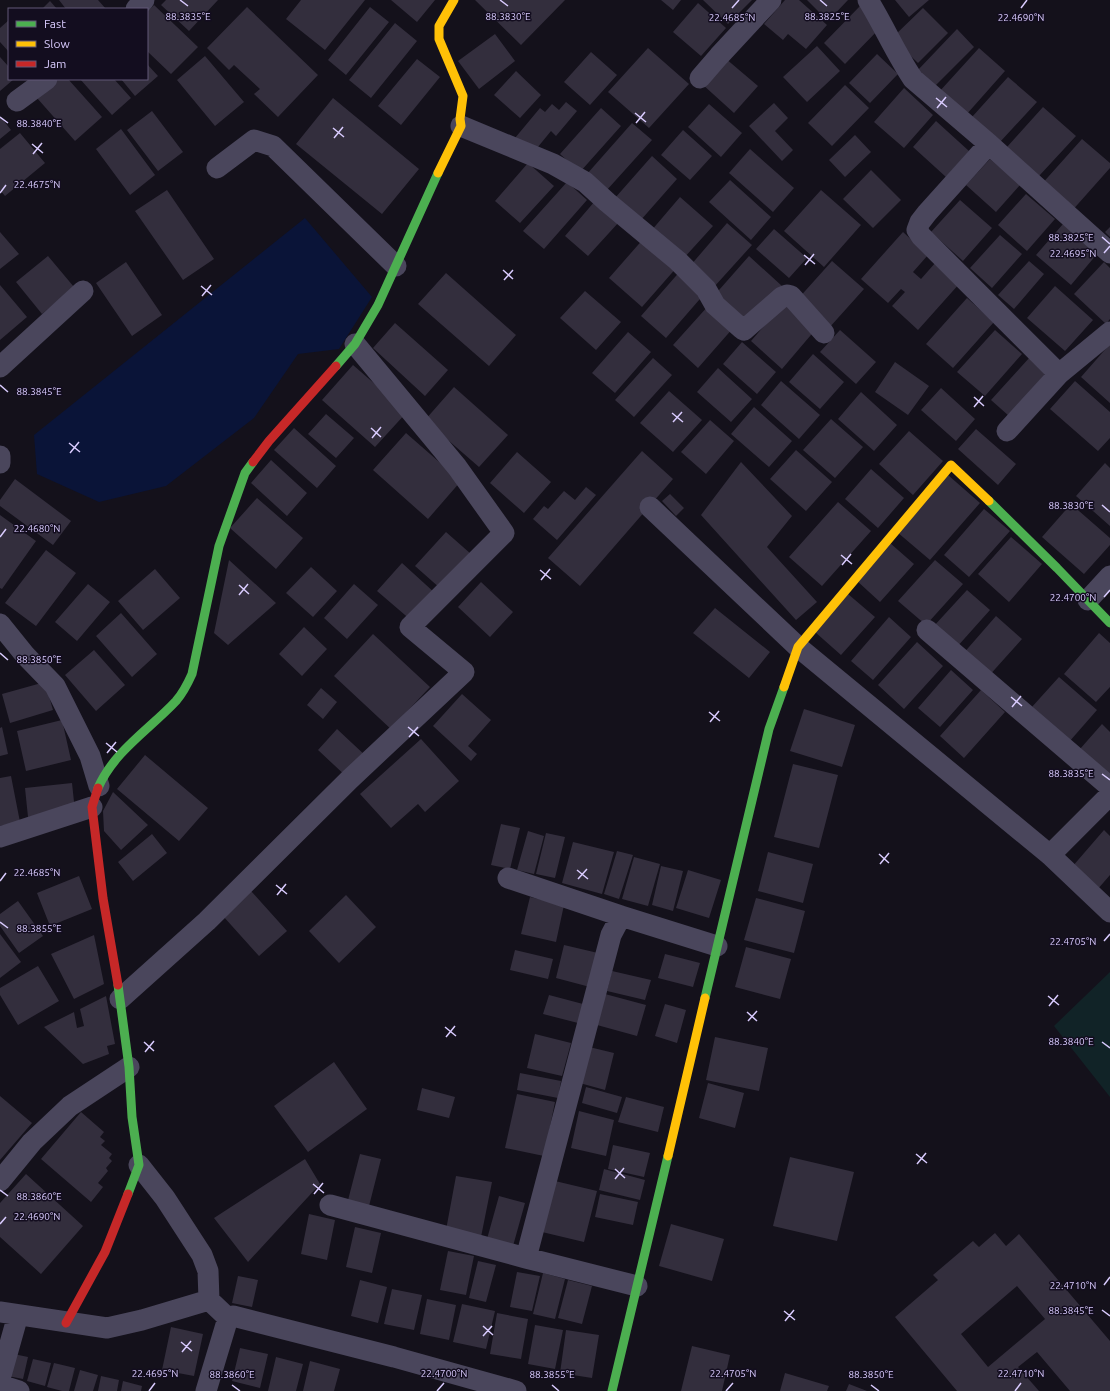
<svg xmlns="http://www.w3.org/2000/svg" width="1110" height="1391" font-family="Ubuntu,sans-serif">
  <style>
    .green { fill: #112327 }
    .water { fill: #0a1438 }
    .building { fill: #332e3d; fill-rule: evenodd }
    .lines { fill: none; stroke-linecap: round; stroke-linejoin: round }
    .street { stroke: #4a465c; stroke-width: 21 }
    .fast { stroke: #4caf50; stroke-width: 9 }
    .slow { stroke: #ffc107; stroke-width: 9 }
    .jam { stroke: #c62828; stroke-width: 9 }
    .ticks { fill: none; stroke: #d9cbfe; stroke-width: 1.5 }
    .ticks-label { font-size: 10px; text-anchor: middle; fill: #d9cbfe; stroke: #130d1f; stroke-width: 3; stroke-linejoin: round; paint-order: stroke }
  </style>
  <rect width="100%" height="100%" fill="#14111b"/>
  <!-- green -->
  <path class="green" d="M1110,972V1097L1054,1026Z"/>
  <!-- water -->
  <path class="water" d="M305,218L372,297L339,349L298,354L254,418L166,486L99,502L37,474L34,435Z"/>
  <!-- building -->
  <path class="building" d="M59,0H98L106,9H66Z
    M166,0H218L189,31L161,5Z
    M301,0H365L325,50L286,19Z
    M391,0H435L417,22Z
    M475,0H565L521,45Z
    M661,0H681L673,10Z
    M703,0H752L728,24Z
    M785,0H799L827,25L806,49L788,34L783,40L764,24Z
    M807,0H848L828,21Z
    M895,0H929L909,17Z
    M50,1L57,9H42Z
    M698,3L726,28L701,56L673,32Z
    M154,5L198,47L171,74L147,51V12Z
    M860,6L881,27L845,64L824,43Z
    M247,7L318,75L278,117L254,94L260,89L234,65L229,70L207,48Z
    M370,7L389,22L346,75L328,60Z
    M923,8L948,33L918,63L892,38Z
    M9,20V52L0,42V28Z
    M395,23L417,41L371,98L349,80Z
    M957,29L974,47L933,88L917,71Z
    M495,34L515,61L479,89L458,61Z
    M817,46L840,71L807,102L783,77Z
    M648,48L689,84L649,128L608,92Z
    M979,48L1005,71L966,115L939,92Z
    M591,52L617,75L590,105L564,82Z
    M877,54L898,74L870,103L849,83Z
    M205,56L244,102L215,126L177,80Z
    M0,57L9,67V79H14L0,91Z
    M725,58L758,86L734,113L702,84Z
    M417,59L440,77L401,125L378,106Z
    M147,64L158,76L135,96L121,79H147Z
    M516,71L541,95L520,118L494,95Z
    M1008,77L1037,102L1000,142L972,117Z
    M59,79H68L102,117L75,141L37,98Z
    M80,79H114L131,98L112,115Z
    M845,85L869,108L832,146L808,123Z
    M904,88L933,115L904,148L874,122Z
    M333,98L419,169L382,214L296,144Z
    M566,102L577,111L556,136L551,131L533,153L515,138L540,108L545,112L552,104L559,110Z
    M774,103L788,118L775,131L793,150L782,161L749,126Z
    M709,104L742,133L721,157L688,127Z
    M1043,107L1076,136L1039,176L1007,147Z
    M601,108L621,126L580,172L560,154Z
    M152,111L183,152L158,171L127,130Z
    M0,116L11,130L0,139Z
    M936,121L969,151L946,177L913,147Z
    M632,123L652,140L606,191L587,174Z
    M121,129L155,175L130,195L96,149Z
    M683,130L712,156L690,180L661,155Z
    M20,133L45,163L5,196L0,190V149Z
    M855,135L871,152L845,177L829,160Z
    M1082,139L1110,163V168L1070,213L1040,186Z
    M750,149L794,188L773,212L729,173Z
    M652,156L677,179L640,221L615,198Z
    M990,159L1020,185L996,212L966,185Z
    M528,163L554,186L520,223L495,201Z
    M871,170L901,200L873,228L843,199Z
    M730,180L771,217L751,240L709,202Z
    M567,182L587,200L544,249L523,231Z
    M167,190L214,259L183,280L135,211Z
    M821,190L861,225L824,267L784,231Z
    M1026,194L1055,219L1027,251L998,225Z
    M680,197L713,226L683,259L651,231Z
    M960,200L992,228L963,261L931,232Z
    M595,201L619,222L588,256L565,236Z
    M727,223L752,245L714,287L690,266Z
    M1063,224L1097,254L1071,285L1036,255Z
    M1110,227V237L1105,232Z
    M774,229L807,258L789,278L756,249Z
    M0,232L19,254L0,269Z
    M903,232L928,255L913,272L921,279L936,262L960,283L918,330L892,306L905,292L901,289L888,303L861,279Z
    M1000,235L1022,254L992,288L970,268Z
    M645,237L678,266L642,307L609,278Z
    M48,256L74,287L42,314L16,282Z
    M749,256L782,286L745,327L712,298Z
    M832,261L864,289L829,328L797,300Z
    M1029,261L1044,274L1014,309L998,295Z
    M126,262L162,315L132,336L96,283Z
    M1104,262L1110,268V319L1106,324L1074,294Z
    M682,269L706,292L666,338L641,316Z
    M446,273L516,335L489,366L418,304Z
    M0,285L27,317L0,340Z
    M1055,286L1093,320L1065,351L1027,318Z
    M585,291L621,322L596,350L560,318Z
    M967,298L994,322L953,368L926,344Z
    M785,302L816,329L782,369L751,341Z
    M709,305L734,327L698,368L673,345Z
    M395,323L448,370L425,396L373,348Z
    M840,330L876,362L856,384L820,352Z
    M995,330L1022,354L985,396L957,372Z
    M628,332L651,352L615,393L592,373Z
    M742,342L776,372L757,394L723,364Z
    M1110,344V403L1081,377Z
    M813,354L844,382L820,409L789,382Z
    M1030,357L1047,372L1009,416L991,400Z
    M653,358L672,375L634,417L615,400Z
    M895,362L929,386L908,415L875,392Z
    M353,365L407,412L375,447L322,400Z
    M718,368L752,399L731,422L697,392Z
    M781,381L820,415L799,439L761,405Z
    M1075,381L1110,412V438L1098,451L1050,409Z
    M454,387L508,435L479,467L425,420Z
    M941,388L975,419L956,441L921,410Z
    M669,391L702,420L673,452L640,423Z
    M861,392L897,425L874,451L838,419Z
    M754,407L792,441L769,467L731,434Z
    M326,414L354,438L336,458L308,434Z
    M831,419L863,447L835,478L803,450Z
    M710,420L734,441L706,474L681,452Z
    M294,428L336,466L317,488L274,450Z
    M976,429L1016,464L998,485L958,449Z
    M909,431L943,461L913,495L879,464Z
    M406,433L461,481L428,519L373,470Z
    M796,450L832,482L806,511L770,479Z
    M642,451L673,479L580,586L548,558Z
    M517,452L551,482L524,513L490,483Z
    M271,460L307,493L287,516L251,483Z
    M741,462L792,516L767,547L817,602L796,620L701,515Z
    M1105,463L1110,468V526L1076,496Z
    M871,469L904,498L878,528L845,499Z
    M948,475L980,503L930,560L897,532Z
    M15,479L71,521L53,545L0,506V500Z
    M586,487L596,495L557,540L533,519L544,506L548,509L564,491L575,500Z
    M670,494L684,508L676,516L662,501Z
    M257,498L303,538L276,569L230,528Z
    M838,502L871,531L822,586L789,557Z
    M1071,504L1110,538V545L1084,574L1042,537Z
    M984,509L1010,531L969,577L944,555Z
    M0,515L36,541L2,589L0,588Z
    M446,532L471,554L441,589L415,566Z
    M1011,537L1042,564L1009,602L978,574Z
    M890,543L914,564L880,602L856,580Z
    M46,550L76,573L36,626L5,603Z
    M229,560L276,603L228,645L214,633Z
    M935,560L963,584L926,625L898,601Z
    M402,563L436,594L412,621L377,591Z
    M311,567L337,591L313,617L286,593Z
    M155,569L180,598L143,630L118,601Z
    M481,582L513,612L490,637L458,607Z
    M88,584L110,602L77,641L55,622Z
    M354,584L378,605L347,639L324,618Z
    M967,590L990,610L956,648L933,627Z
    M848,594L875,617L841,655L815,632Z
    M715,608L770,652L749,678L693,633Z
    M121,613L157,654L132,677L96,636Z
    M996,616L1022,639L987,678L962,655Z
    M889,617L911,637L873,680L851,661Z
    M304,627L327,649L302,676L279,654Z
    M1099,633L1110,643V687L1096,702L1064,674Z
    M373,634L430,687L400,719L393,731L334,676Z
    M917,642L943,666L904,709L878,685Z
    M94,650L125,685L96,711L65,675Z
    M951,670L973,690L940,727L918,708Z
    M1059,677L1097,710L1069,742L1031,708Z
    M45,682L53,710L10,723L2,694Z
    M321,688L337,702L323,719L307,705Z
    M981,690L1005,712L964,758L940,736Z
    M462,694L491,720L468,746L477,754L471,761L433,726Z
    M804,709L855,725L842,767L790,751Z
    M62,720L71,760L26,771L17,731Z
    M1102,724L1110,732V776L1080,749Z
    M2,727L8,754L0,756V728Z
    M337,729L368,758L349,779L318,750Z
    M421,739L459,781L425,812L418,804L391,828L360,794Z
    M145,755L208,808L179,841L117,789Z
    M793,764L838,775L819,848L774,837Z
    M11,776L20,822L0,826V778Z
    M72,783L75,811L28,817L25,788Z
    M113,792L148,825L121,850L104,831L103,811Z
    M501,824L520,828L510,869L491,865Z
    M1104,830L1110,836V875L1097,890L1072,867Z
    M528,831L544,836L534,874L517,870Z
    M546,833L565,837L555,878L536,874Z
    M152,834L167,853L133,881L118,862Z
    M573,842L614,852L602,894L562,883Z
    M617,851L633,855L619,899L604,894Z
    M768,852L813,864L803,903L758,891Z
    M634,857L660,864L648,906L622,899Z
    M661,866L683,871L673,911L652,905Z
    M688,870L721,880L709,918L676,908Z
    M79,876L92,909L50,926L37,893Z
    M251,891L287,931L259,956L223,916Z
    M346,895L376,927L339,963L309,931Z
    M530,897L564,905L556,942L521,934Z
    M756,898L805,911L794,953L744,940Z
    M18,901L43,936L19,953L0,926V914Z
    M0,934L21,962L0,978Z
    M94,935L104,984L74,999L51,954Z
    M564,945L598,953L590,987L556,978Z
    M746,947L791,959L780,999L735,987Z
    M515,950L553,959L548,979L510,970Z
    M665,954L700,963L693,987L658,978Z
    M38,966L59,1001L18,1025L0,995V988Z
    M612,971L651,980L645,1000L607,991Z
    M605,994L646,1005L637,1036L597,1025Z
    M549,995L583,1004L578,1023L543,1014Z
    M106,996L115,1044L107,1046L109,1054L83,1064L44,1027L74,1012L77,1028L84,1026L80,1009Z
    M665,1004L686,1010L677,1043L655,1036Z
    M535,1034L571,1043L562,1076L527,1068Z
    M715,1037L768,1048L759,1091L706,1080Z
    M585,1046L614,1053L605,1090L576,1082Z
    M334,1062L367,1109L308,1152L274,1106Z
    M520,1073L561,1081L558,1098L517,1090Z
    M708,1083L744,1093L735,1128L699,1118Z
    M586,1087L622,1097L617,1113L582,1103Z
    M422,1088L455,1097L449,1118L417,1110Z
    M517,1094L555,1102L544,1156L505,1148Z
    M0,1096L32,1123L0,1160Z
    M626,1097L664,1107L658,1132L618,1122Z
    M579,1111L614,1120L606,1156L571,1148Z
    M81,1112L104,1132L100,1137L105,1141L101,1145L112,1154L109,1158L112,1161L106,1168L108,1171L98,1183L103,1187L91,1202L41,1159Z
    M613,1145L650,1153L644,1177L608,1169Z
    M360,1154L381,1159L368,1210L347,1204Z
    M790,1157L854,1172L837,1241L773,1226Z
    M305,1159L320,1184L248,1262L214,1218Z
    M604,1169L645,1180L640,1200L599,1190Z
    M26,1174L83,1226L41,1274L0,1237V1203Z
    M456,1176L492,1182L481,1237L446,1230Z
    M555,1181L597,1191L584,1242L542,1232Z
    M600,1194L638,1202L633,1225L595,1217Z
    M499,1196L525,1203L513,1246L487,1239Z
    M309,1214L335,1220L327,1260L301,1254Z
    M671,1224L724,1239L712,1281L659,1266Z
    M355,1227L381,1233L372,1273L346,1267Z
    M995,1233L1006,1246L1019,1234L1110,1341V1391H1070L1037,1352L1018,1367L1039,1391H957L895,1317L938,1280L933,1275L973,1241L979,1247ZM1017,1286L1045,1319L988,1367L961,1334Z
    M448,1251L474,1256L466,1295L440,1290Z
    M478,1261L496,1265L486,1302L469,1298Z
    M517,1272L540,1276L532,1311L510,1307Z
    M543,1273L565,1279L555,1319L533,1314Z
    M238,1276L258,1280L252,1307L232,1303Z
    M360,1280L387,1287L378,1323L351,1316Z
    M568,1280L592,1286L582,1324L558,1318Z
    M392,1289L422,1295L414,1330L384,1324Z
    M427,1299L456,1305L449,1340L420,1334Z
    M462,1304L495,1311L486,1349L453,1342Z
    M497,1313L528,1319L521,1359L490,1354Z
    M535,1325L563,1330L555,1369L528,1364Z
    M171,1327L203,1334L194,1376L162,1370Z
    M566,1330L599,1335L592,1378L560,1373Z
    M692,1346L730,1355L722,1391H681Z
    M240,1348L268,1354L260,1388L232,1381Z
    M9,1353L28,1357L23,1379L3,1375Z
    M276,1357L303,1364L296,1391H268Z
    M33,1359L51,1363L45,1386L27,1381Z
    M310,1361L340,1369L334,1391H303Z
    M54,1363L75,1368L69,1391H62L47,1387Z
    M80,1370L98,1375L93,1391H74Z
    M785,1373L829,1386L827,1391H780Z
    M101,1376L119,1380L117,1391H98Z
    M123,1381L142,1386L141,1391H121Z
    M849,1384L867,1391H846Z"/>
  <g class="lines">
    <!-- street -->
    <path class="street" d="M868,0C884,26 896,54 913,79L989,144L1110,253
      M136,9L144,0
      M700,78L719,56L771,0
      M17,101L47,79
      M461,126L553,164L585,182L607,202L678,261L706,289L715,305L742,329L744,330L782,297L787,295L791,296L824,333
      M989,144L927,213L920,222L917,230L921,236L1059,374
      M217,168L254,140L273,146L396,266
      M0,367L83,291
      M1007,431L1059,374L1110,332
      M0,456V463
      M650,507L798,647L1050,855L1110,912
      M1088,600L1110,576
      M0,624L25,655L55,686L90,756L99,786
      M927,630L1110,787
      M0,837L92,807
      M1050,855L1110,795
      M508,878L621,916
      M120,999L207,921L350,779L464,672L410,627L504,533L457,467L355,344
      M139,1165L165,1198L202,1255L208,1271L209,1300L228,1318L233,1316L394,1357L516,1391
      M0,1181L32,1142L70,1106L129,1067
      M330,1205L526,1258L637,1286
      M526,1258L611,935L621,916L717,946
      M0,1312L107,1328L142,1320L209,1300
      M0,1379L18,1315
      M0,1385L19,1391
      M206,1391L228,1318"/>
    <!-- fast -->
    <path class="fast" d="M336,366L355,344L378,305L438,173
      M989,501L1057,568L1110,623
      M98,788C114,751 150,729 176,701C183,693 188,683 192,674L219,546L245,473L253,462
      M118,985L129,1067L132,1117L139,1165L128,1194
      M705,998L769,729L784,687
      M612,1391L668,1156"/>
    <!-- slow -->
    <path class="slow" d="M438,173L461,126L460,119L463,96L439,39V26L454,0
      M784,687L798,647L951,465L989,501
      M668,1156L705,998"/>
    <!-- jam -->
    <path class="jam" d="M253,462L269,441L336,366
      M98,788L92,807L103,898L118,985
      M66,1323L105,1252L128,1194"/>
  </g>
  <!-- ticks -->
  <path class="ticks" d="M180,0L188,6M500,0L508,6M820,0L827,6M732,8L739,0M1021,8L1027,0M936,98L947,107M937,108L946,97M635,113L646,122M0,117L8,123M636,123L645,112M333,128L344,137M334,138L343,127M32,144L43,153M33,154L42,143M0,193L6,185M1102,237L1110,244M1104,253L1110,246M804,255L815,264M805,265L814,254M503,270L513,279M504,280L513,270M201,286L212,295M202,296L211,285M0,385L8,392M974,397L984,406M974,407L983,396M672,413L683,422M673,422L682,412M371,428L381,437M372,438L381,427M69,443L80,452M70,453L79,442M1102,505L1110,512M0,537L6,529M841,555L852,564M842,565L851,554M540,570L551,579M541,580L550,569M239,585L249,594M239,595L248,584M1104,597L1110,590M0,653L8,660M1011,697L1022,706M1012,707L1021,696M709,712L720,721M710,722L719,711M408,727L419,736M409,737L418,727M106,743L117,752M107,753L116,742M1102,774L1110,780M879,854L889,863M880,864L889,853M577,870L588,879M578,879L587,869M0,881L6,873M276,885L287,894M277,895L286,884M0,922L8,928M1104,941L1110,934M1048,996L1059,1005M1049,1006L1058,995M747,1012L757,1021M748,1021L757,1011M445,1027L456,1036M446,1037L455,1026M144,1042L154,1051M1102,1042L1110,1048M145,1052L154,1041M916,1154L927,1163M917,1164L926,1153M615,1169L625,1178M615,1179L624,1168M313,1184L324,1193M0,1190L8,1196M314,1194L323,1183M0,1224L6,1217M1104,1285L1110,1277M1102,1310L1110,1316M784,1311L795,1320M785,1321L794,1310M483,1326L493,1335M483,1336L492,1326M181,1342L192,1351M182,1352L191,1341M232,1385L240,1391M552,1385L559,1391M871,1385L879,1391M149,1391L155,1383M437,1391L444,1383M726,1391L733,1383M1015,1391L1021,1383"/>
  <g class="ticks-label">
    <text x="188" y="20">88.3835°E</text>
    <text x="508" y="20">88.3830°E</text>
    <text x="827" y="20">88.3825°E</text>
    <text x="732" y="21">22.4685°N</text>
    <text x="1021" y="21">22.4690°N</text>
    <text x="39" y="127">88.3840°E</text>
    <text x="37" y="188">22.4675°N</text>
    <text x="1071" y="241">88.3825°E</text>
    <text x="1073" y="257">22.4695°N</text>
    <text x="39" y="395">88.3845°E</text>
    <text x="1071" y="509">88.3830°E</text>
    <text x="37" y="532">22.4680°N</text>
    <text x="1073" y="601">22.4700°N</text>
    <text x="39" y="663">88.3850°E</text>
    <text x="1071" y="777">88.3835°E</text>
    <text x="37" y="876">22.4685°N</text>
    <text x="39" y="932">88.3855°E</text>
    <text x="1073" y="945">22.4705°N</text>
    <text x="1071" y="1045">88.3840°E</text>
    <text x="39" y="1200">88.3860°E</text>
    <text x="37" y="1220">22.4690°N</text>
    <text x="1073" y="1289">22.4710°N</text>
    <text x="1071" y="1314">88.3845°E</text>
    <text x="155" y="1377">22.4695°N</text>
    <text x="444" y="1377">22.4700°N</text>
    <text x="733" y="1377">22.4705°N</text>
    <text x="1021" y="1377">22.4710°N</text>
    <text x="232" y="1378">88.3860°E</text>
    <text x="552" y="1378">88.3855°E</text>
    <text x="871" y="1378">88.3850°E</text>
  </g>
  <!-- legend -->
  <rect x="8" y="8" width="140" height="72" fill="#130d1f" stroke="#625978"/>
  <rect x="16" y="21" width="20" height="6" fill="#4caf50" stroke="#625978"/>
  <text x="44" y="28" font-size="12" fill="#d9cbfe">Fast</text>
  <rect x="16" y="41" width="20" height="6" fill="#ffc107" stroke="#625978"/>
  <text x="44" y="48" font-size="12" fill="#d9cbfe">Slow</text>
  <rect x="16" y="61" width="20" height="6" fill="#c62828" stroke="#625978"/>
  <text x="44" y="68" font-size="12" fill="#d9cbfe">Jam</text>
</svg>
